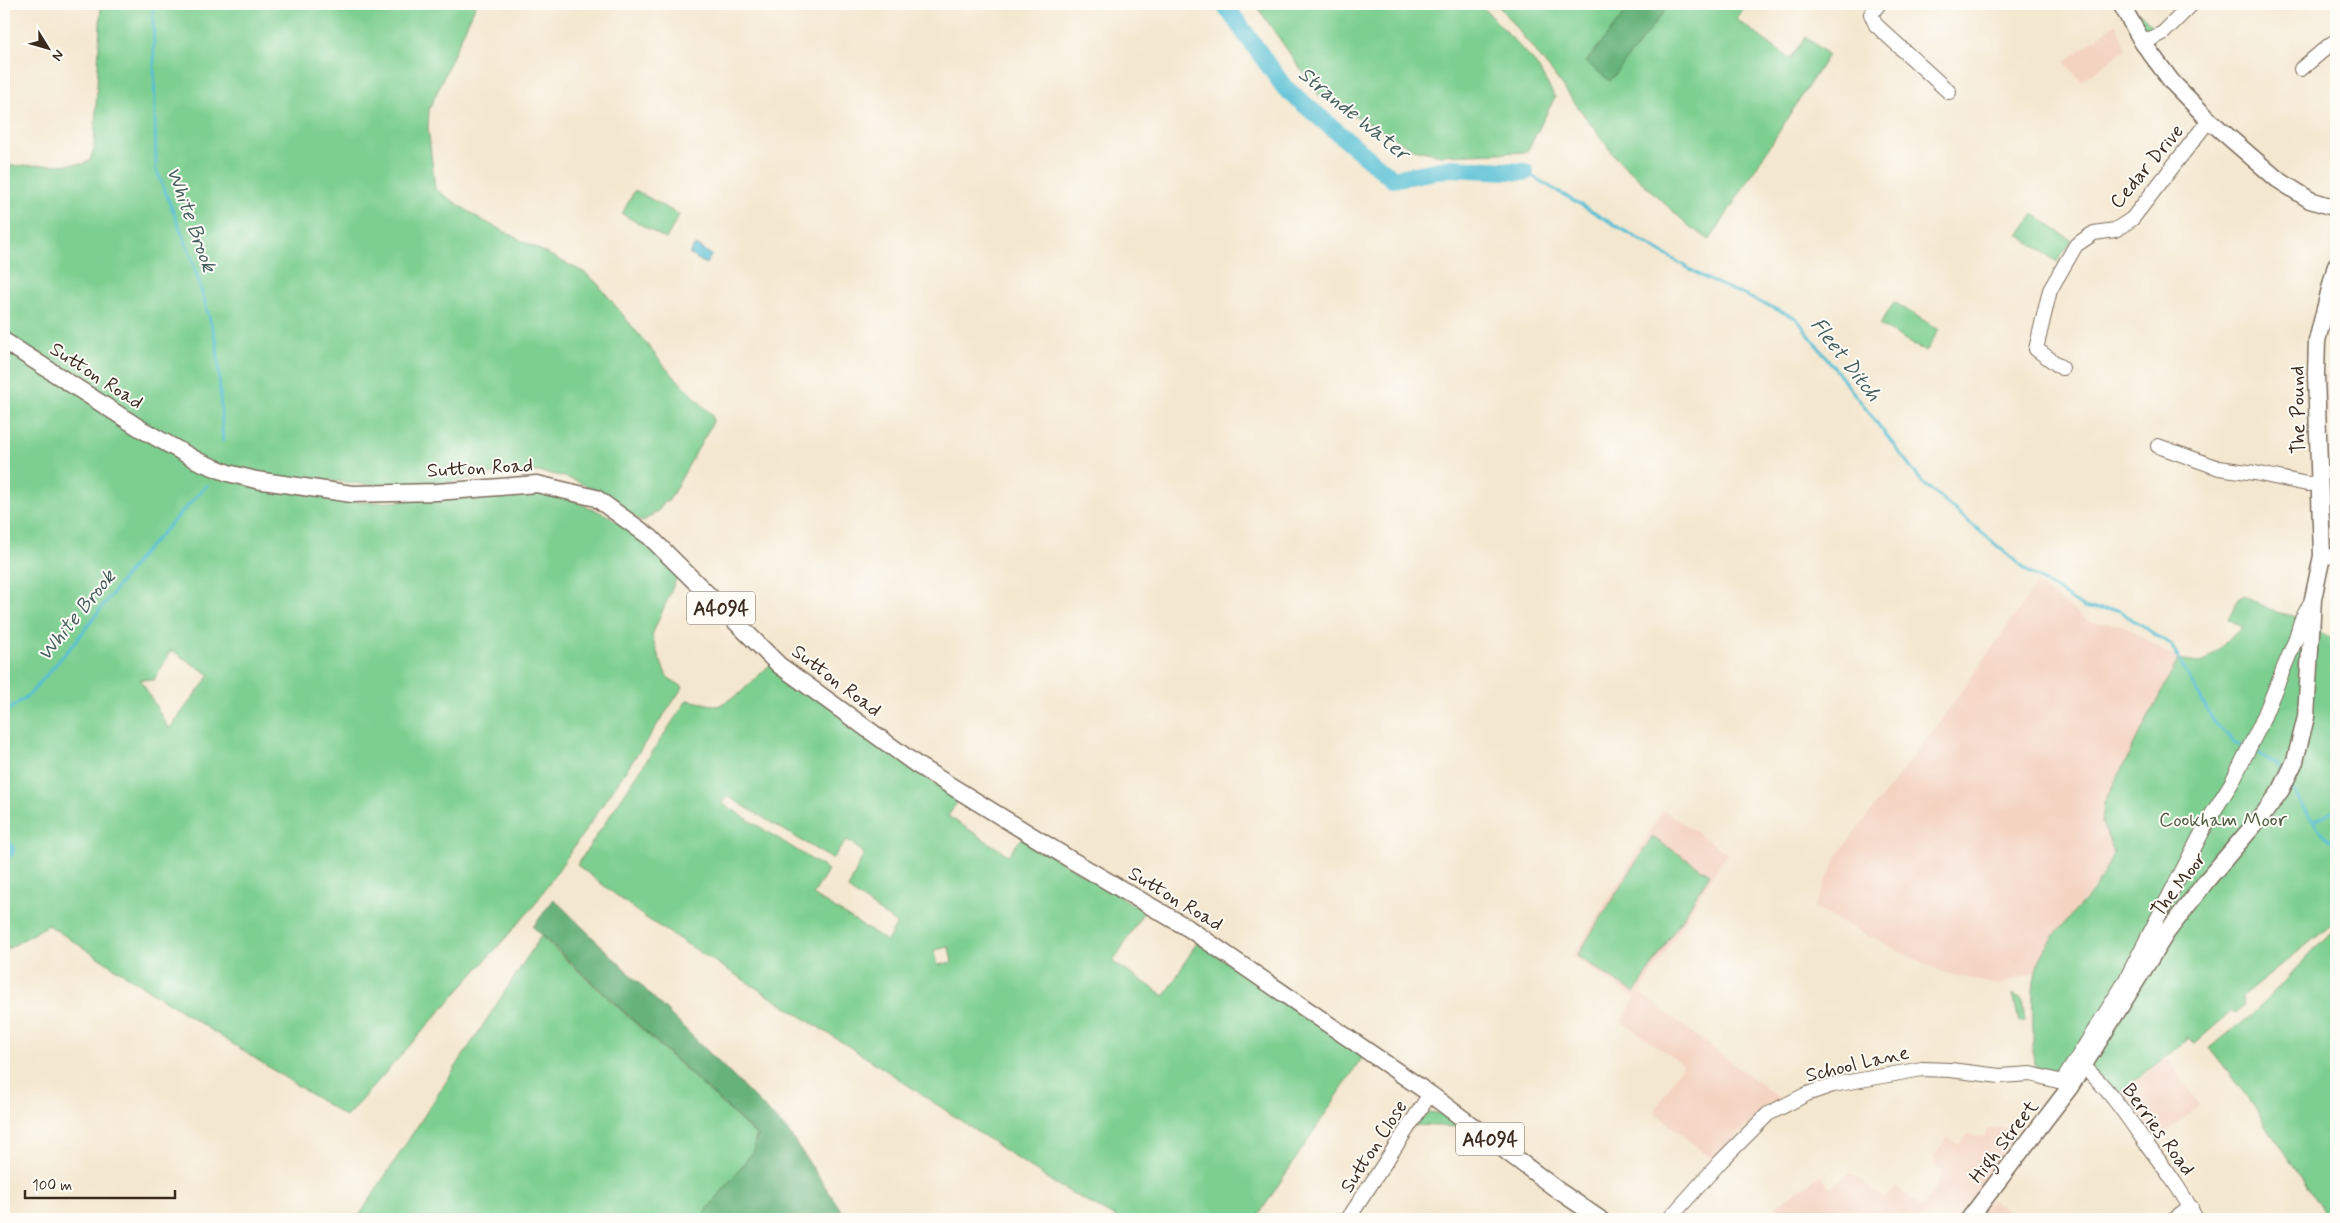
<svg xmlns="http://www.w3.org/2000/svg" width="2340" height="1223" font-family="Mynerve,sans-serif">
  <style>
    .built { fill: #f4d3c1 }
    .green { fill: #7dcf90; stroke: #5c7c57; fill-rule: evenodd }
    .forest { fill: #66b27a; stroke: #506e4c }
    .water { fill: #57bfd4; stroke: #497479 }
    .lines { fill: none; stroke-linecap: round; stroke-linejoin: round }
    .stream { stroke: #57bfd4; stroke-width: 3 }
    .river { stroke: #57bfd4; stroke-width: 18 }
    .minor-casing { stroke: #7c6c5c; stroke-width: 16 }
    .major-casing { stroke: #7c6c5c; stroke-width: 19 }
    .minor { stroke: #fff; stroke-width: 14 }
    .major { stroke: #fff; stroke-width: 16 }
    .labels { text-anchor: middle; stroke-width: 4; stroke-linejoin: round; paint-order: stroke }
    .shield { fill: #fdfcf7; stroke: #75695f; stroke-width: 1 }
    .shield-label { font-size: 19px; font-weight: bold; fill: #3b2a1e }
    .street-label { font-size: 20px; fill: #3b2a1e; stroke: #fdfcf7 }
    .park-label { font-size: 20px; fill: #4f5c40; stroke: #fdfcf7 }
    .water-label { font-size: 21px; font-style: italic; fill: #455e5e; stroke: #fdfcf7 }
  </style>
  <rect width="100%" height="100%" fill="#fdfcf7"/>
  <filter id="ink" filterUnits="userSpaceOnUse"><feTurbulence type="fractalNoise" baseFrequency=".02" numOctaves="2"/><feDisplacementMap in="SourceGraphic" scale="10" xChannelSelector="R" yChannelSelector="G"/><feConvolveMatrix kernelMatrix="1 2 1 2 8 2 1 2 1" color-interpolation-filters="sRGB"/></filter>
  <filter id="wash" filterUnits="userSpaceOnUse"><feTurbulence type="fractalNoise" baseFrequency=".0096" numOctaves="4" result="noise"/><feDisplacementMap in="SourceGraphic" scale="20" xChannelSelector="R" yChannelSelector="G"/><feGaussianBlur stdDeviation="1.12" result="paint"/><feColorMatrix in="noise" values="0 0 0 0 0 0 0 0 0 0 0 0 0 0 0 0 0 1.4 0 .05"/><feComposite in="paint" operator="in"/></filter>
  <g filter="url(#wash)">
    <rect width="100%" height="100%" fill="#f4e7cf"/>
    <!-- built -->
    <path class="built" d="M2116,23L2126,49L2081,81L2065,62Z
      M2320,373L2336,375V419L2328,418V415L2323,414Z
      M2324,482L2336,483V531L2326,527Z
      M2037,584L2090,622L2123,625L2165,652L2179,658L2104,803L2101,819L2114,852L2103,876L2057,934L2044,953L2034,973L1998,985L1941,972L1814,908L1839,853L1941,720Z
      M1663,810L1727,853L1640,993L1780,1099L1776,1102L1769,1103L1713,1160L1654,1112L1683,1064L1622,1022L1635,998L1572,957Z
      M2166,1057L2200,1106L2154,1141L2120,1095Z
      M2005,1127L2014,1134L2009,1148L2003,1160L1955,1219H1789L1776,1206L1821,1175L1830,1187L1850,1173L1885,1198L1895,1186L1922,1207L1932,1193L1942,1171L1934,1165V1157L1947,1138L1960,1145L1968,1134L1984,1137L1987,1128Z
      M1990,1200L2006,1209L2016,1219H1974Z"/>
    <!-- green -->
    <path class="green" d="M101,4H476L429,110L428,128L435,189L480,219L585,273L596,282L666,368L712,415L713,422L668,502L665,501L659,510L642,522C616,504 589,482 557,475C513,465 480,479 437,484C394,489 351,483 308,478L291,492L354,502H389L535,491L567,498L609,516L646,543L678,575L652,635L657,652L667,677L683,687L533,907L346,1117L48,925L4,951V166L83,164L90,160L94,149ZM171,650L210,675L169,729L140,679L154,680Z
      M1255,4H1480L1536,64L1555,97L1527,152L1440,155L1413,149L1319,95Z
      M1497,4H1747L1736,19L1790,59L1806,37L1828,55L1710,240L1690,227L1616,158L1552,72Z
      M2130,4L2153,26L2155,31L2143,29Z
      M635,190L679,215L666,239L622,214Z
      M2034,214L2072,241L2057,262L2019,235Z
      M1894,302L1939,330L1926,352L1880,325Z
      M2243,596L2276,612L2319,622L2320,632L2336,640V921L2242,997L2243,1006L2236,1013L2232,1011L2195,1043L2186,1037L2187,1040L2119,1093L2094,1072C2083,1072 2041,1077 2035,1067C2033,1064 2034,1059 2033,1055C2034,1030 2030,994 2036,971C2042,945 2072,915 2089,896C2100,883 2107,867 2114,852L2102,823L2104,803L2178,660L2198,663L2206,661L2242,627L2228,619L2238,599Z
      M772,663L958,801L948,816L1008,855L1022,838L1144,911L1113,962L1165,996L1197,942L1364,1055L1256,1219H1119L1052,1182L878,1065L646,918L577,865L687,700L718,706L739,694ZM727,796L832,859L847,840L864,853L848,889L897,924L887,941L813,895L828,870L722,803ZM949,947L952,962L938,965L934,950Z
      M1652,837L1710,874L1635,993L1577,956Z
      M2336,929V1219H2328L2251,1102L2209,1048L2251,1016L2324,939Z
      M541,936L756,1135L753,1152L700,1219H357Z
      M2013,994L2022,999L2025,1021L2019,1022Z
      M1429,1112L1443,1114L1460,1127L1415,1125Z"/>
    <!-- forest -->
    <path class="forest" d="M1632,4H1670L1610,81L1586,62Z
      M554,899L787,1130L847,1219H700L753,1152L757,1135L533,927Z"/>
    <!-- water -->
    <path class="water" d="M695,245L712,255L706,264L689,254Z"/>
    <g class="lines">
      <!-- stream -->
      <path class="stream" d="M153,4L156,169L192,258L217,344L223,441
        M1525,172L1705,278L1796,318L1923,483L2027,571L2084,608L2118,610L2171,645L2214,722L2235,742L2245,747
        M4,713L30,694L76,641L140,557L207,485
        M2253,751L2277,764L2283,774
        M2289,783C2300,800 2318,835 2336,843
        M2314,820L2336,809"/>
      <!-- river -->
      <path class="river" d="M1224,4L1285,88L1393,179L1451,168L1525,172
        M4,847L6,850"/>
    </g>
  </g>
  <g filter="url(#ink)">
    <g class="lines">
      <defs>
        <path id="minor" d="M1879,4L1871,14L1876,25L1949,92
          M2143,43L2163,33L2192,4
          M2301,69L2332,43L2336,48
          M2062,368L2036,349L2050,290L2076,245L2094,233L2115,230L2132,219L2209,120
          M2158,446L2219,468L2255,473L2307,484L2320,483
          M2322,556L2336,557
          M2084,1067C2108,1088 2126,1115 2145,1142C2163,1166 2183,1192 2196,1219
          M2062,1082L2123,985L2209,819L2232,782L2260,726L2295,641L2301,621L2312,600
          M1348,1219L1430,1094
          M1669,1219L1721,1161L1768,1114L1807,1094L1833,1085L1922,1069L1950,1070L2000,1076L2031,1074L2062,1082L2070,1087
          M2175,1219L2191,1207"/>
        <path id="major" d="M2121,4L2143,43L2172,82L2209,120L2277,179L2310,200L2336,208
          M4,341L141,429L198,461L228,473L256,480L352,494L437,492L537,484L596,498L650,537L779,665L917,765L1073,861L1188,928L1430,1094L1559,1191L1600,1219
          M1969,1219L2070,1087L2167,932L2207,880L2265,812L2281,790L2295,761L2306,717L2313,599L2322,556L2316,374L2317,341L2336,265"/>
      </defs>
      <!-- minor casing -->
      <use href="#minor" class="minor-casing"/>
      <!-- major casing -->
      <use href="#major" class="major-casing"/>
      <!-- minor -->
      <use href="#minor" class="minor"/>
      <!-- major -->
      <use href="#major" class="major"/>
    </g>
  </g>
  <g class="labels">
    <!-- shield labels -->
    <g class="shield">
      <rect x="687" y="591.5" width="68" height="33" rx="4"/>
      <rect x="1456" y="1122.5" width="68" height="33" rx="4"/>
    </g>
    <g class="shield-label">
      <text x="721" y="615">A4094</text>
      <text x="1490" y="1146">A4094</text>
    </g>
    <!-- street labels -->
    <g class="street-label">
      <text transform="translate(2146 166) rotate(-50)" y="7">Cedar Drive</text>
      <text transform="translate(97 375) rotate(33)" y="7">Sutton Road</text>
      <text transform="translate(2297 410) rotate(-91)" y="7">The Pound</text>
      <text transform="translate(480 467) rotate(-3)" y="7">Sutton Road</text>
      <text transform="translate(837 680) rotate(37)" y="7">Sutton Road</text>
      <text transform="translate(2178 884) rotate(-52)" y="7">The Moor</text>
      <text transform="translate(1176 898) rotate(31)" y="7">Sutton Road</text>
      <text transform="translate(1857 1063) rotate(-13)" y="7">School Lane</text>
      <text transform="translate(2159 1129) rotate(54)" y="7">Berries Road</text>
      <text transform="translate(2003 1141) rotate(-52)" y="7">High Street</text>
      <text transform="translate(1373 1146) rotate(-57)" y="7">Sutton Close</text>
    </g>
    <!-- park labels -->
    <g class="park-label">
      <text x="2223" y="826">Cookham Moor</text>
    </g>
    <!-- water labels -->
    <g class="water-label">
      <text transform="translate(1354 113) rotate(39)" y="7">Strande Water</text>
      <text transform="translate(192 219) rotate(70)" y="7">White Brook</text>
      <text transform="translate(1846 359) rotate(52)" y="7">Fleet Ditch</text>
      <text transform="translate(76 615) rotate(-51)" y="7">White Brook</text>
    </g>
  </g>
  <!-- margin -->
  <rect width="2340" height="1223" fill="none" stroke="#fdfcf7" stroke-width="20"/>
  <!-- north arrow -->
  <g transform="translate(48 48) rotate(127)" stroke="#fdfcf7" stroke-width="4" paint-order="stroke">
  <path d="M0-4L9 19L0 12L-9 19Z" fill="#3b2a1e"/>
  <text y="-8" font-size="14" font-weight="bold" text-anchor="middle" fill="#3b2a1e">N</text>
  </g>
  <!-- scale -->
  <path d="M25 1190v8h150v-8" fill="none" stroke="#3b2a1e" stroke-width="2.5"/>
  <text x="32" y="1190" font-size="15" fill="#3b2a1e" stroke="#fdfcf7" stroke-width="4" paint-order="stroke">100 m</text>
</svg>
